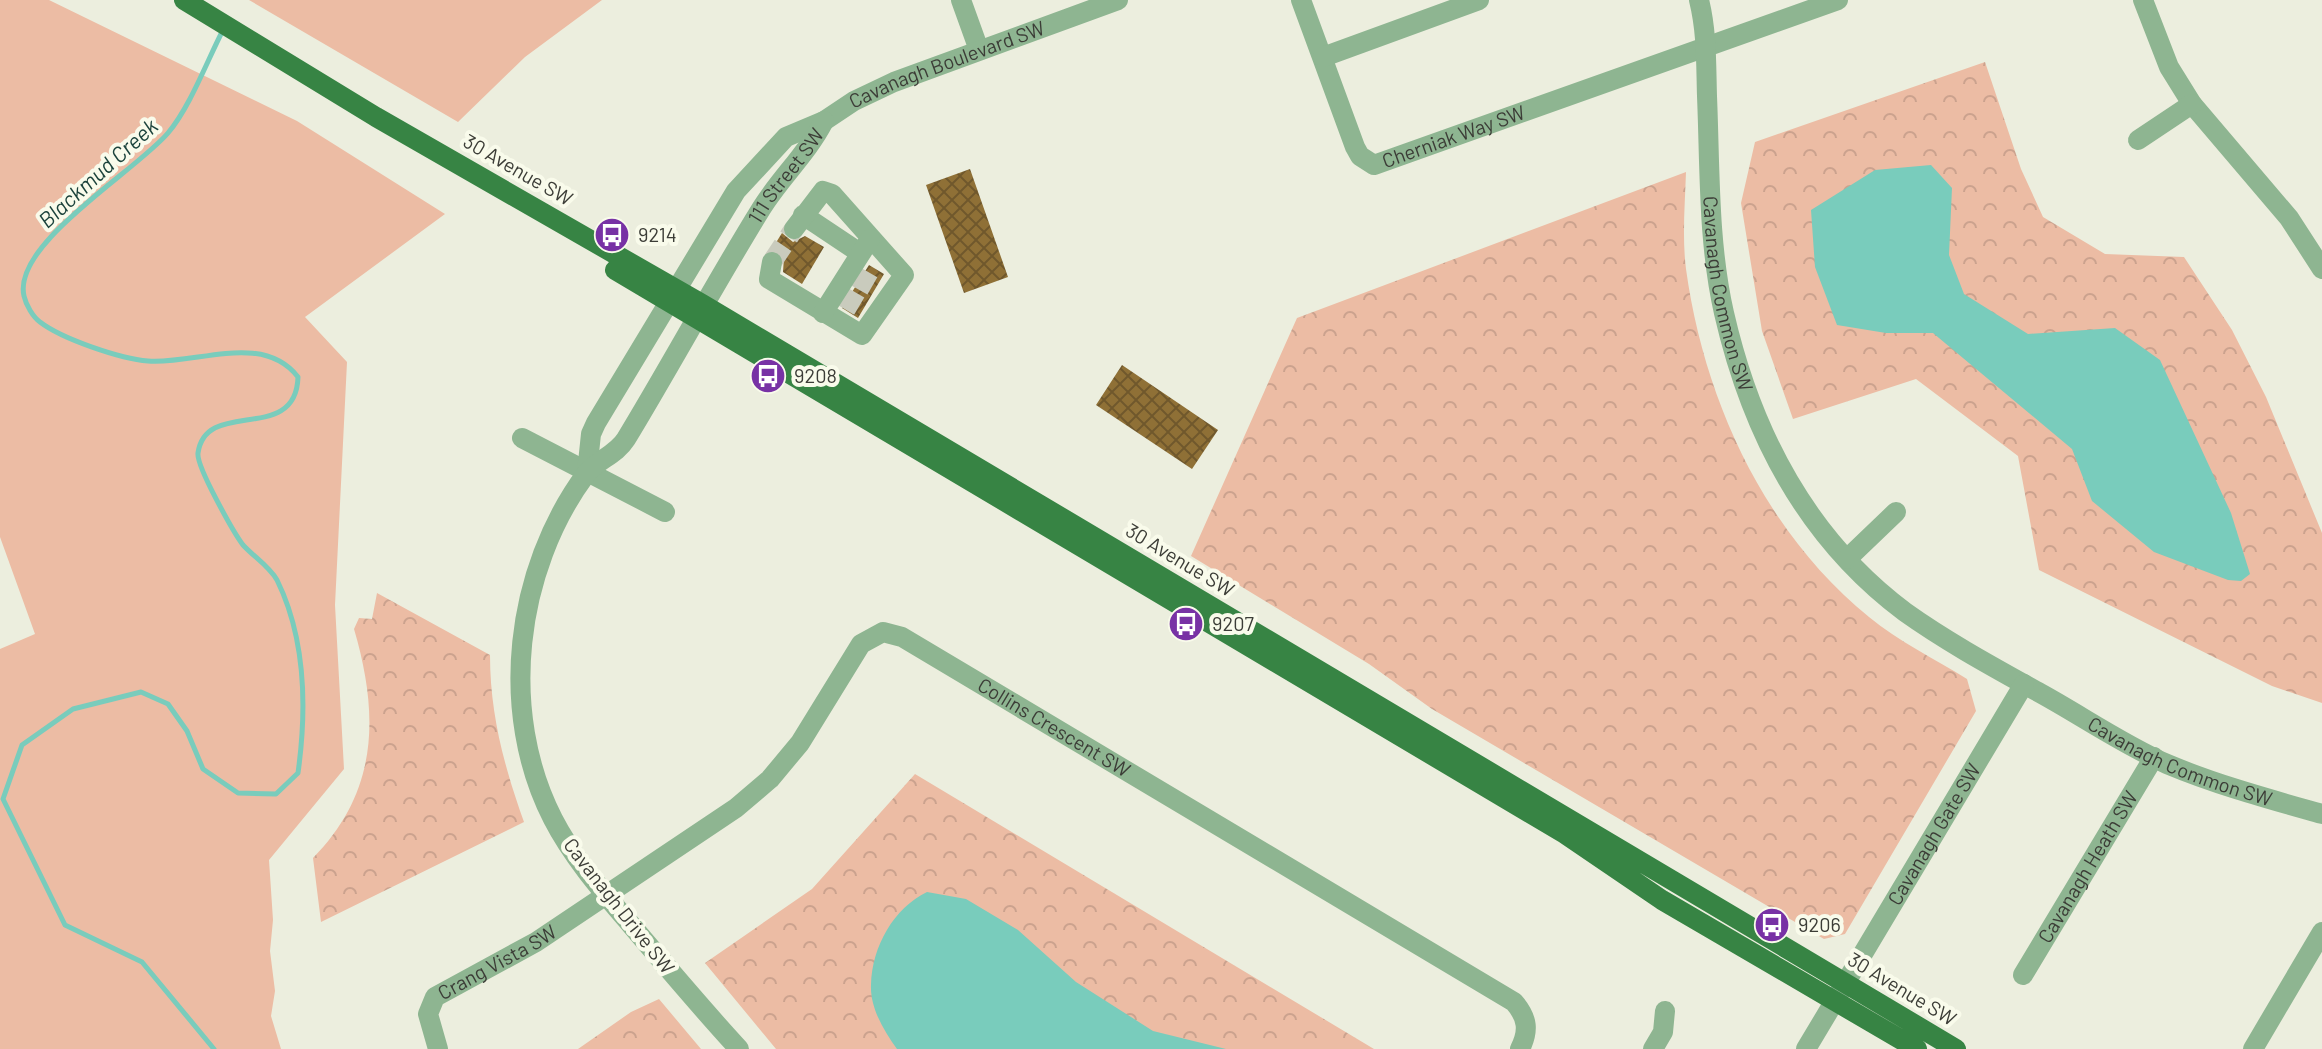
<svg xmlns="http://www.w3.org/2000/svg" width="2322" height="1049" font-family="Barlow,sans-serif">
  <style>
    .green { fill: #ecbca4 }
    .park { fill: url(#park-crowns) }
    .water { fill: #79ccbc }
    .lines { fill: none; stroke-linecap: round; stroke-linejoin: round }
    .stream { stroke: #79ccbc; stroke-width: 5 }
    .building { fill: url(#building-cross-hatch) }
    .minor-tunnel { stroke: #c9cbbd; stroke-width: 20; stroke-dasharray: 20 10; stroke-linecap: butt }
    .minor { stroke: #8eb591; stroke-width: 20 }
    .major { stroke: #378444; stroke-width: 20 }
    .labels { text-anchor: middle; stroke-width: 8; stroke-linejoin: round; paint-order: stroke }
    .street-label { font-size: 20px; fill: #3c3d37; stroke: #f9fbeb }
    .poi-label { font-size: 20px; fill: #3c3d37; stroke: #f9fbeb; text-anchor: start }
    .water-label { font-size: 22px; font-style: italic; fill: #1c433c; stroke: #f9fbeb }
  </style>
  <defs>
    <pattern id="park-crowns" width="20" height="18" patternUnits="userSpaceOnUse" patternTransform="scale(2)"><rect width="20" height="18" fill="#ecbca4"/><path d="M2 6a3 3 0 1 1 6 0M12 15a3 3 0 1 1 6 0" fill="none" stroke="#cba28e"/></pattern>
    <pattern id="building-cross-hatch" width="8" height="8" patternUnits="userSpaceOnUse" patternTransform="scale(2)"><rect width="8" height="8" fill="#8f7036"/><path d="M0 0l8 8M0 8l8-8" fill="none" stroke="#70582c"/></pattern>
  </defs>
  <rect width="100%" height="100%" fill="#eceede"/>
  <!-- green -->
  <path class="green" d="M0,0H49L297,121L445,214L305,317L347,362L335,605L344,769L269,860L273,920L270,951L275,991L271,1016L281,1049H0V649L35,634L0,537Z
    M249,0H602L525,57L458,122Z"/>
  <!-- park -->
  <path class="park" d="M1985,62L2021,169L2043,217L2105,254L2184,257L2232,330L2266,397L2322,533V703L2272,686L2039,570L2018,456L1916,379L1793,419L1762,331L1741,203L1755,142Z
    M1686,172C1685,204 1682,237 1686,269C1704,400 1765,533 1869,617C1898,641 1935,659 1967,679L1976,711L1845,934L1824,939L1432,709L1369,664L1191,556L1297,318Z
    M377,593L490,655C490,714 504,766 524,822L321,922L313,858C379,791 379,714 354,629L359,618L372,619Z
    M915,774L1374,1049H776L705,963L812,889Z
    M659,999L701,1049H578L631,1012Z"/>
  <!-- water -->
  <path class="water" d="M1931,165L1952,188L1949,255L1964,294L2028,334L2115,328L2160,360L2231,513L2250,574L2241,581L2228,580L2154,552L2092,501L2072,449L1933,333H1886L1837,325L1815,267L1811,210L1875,170Z
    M927,892L966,899L1018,930L1076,982L1153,1031L1226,1049H897C884,1031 870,1008 871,985C872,946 894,908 927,892Z"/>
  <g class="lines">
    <!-- stream -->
    <path class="stream" d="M214,1049L142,962L65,925L3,799L22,745L73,709L141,692L168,704L187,731L203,769L238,793L276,794L298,773C307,708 306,639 277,580C269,566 254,557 243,545C234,533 196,466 198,453C206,397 296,445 298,377C262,331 196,365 148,361C121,359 62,339 40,322C33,317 26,305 24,296C12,244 136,171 168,133C190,107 207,61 223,30"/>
  </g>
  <!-- building -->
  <path class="building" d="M970,169L1008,277L964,293L926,185Z
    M782,233L793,242L805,236L824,247L802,284L783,272L784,257L772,249Z
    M869,265L884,274L858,318L842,308Z
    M1122,365L1218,430L1192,469L1096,405Z"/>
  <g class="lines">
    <!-- minor-tunnel -->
    <path class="minor-tunnel" d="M772,262L794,229
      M855,276L876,288
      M842,296L864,309"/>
    <!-- minor -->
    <g class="minor">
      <path d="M961,0L979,50"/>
      <path id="s1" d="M1301,0L1355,147L1360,156L1374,165L1838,0"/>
      <path id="s2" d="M1699,0C1707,32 1706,64 1707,96C1710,167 1708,243 1724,313C1751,431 1806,538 1905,612C1947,642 1995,668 2040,693C2082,716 2122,744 2167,764C2217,785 2269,799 2322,814"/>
      <path d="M2143,0L2169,67L2192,104L2289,218L2322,269"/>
      <path d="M1323,57L1479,0"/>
      <path d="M2138,140L2192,104"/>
      <path d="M803,215L860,253"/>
      <path d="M772,262L769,279L862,335L904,275L832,194L823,191L794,229"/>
      <path d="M823,313L870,239"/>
      <path d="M522,438L665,512"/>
      <path id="s3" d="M587,472L591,434L596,423L736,191L786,137L824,121L854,101L894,82L1118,0"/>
      <path d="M1847,559L1896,512"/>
      <path id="s4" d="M2023,975L2154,757"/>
      <path id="s5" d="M438,1049L428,1014L435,997L536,942L736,808L770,779L800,743L861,644L883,632L902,637L1514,1002C1528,1018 1529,1031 1520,1049"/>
      <path id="s6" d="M739,1049C702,1009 667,967 632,926C603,892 573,858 553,819C498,712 515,570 586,474C597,460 616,455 626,439C672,363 714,285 761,209C780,178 807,154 824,121"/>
      <path d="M1653,1049L1663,1032L1665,1011"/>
      <path id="s7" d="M1806,1049L2024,684"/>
      <path d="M2253,1049L2322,932"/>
    </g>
    <!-- major -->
    <path class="major" d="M184,0L376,117L702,304L1956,1049
      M615,270L1565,834L1662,900L1917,1049"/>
  </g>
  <!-- icons -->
  <defs>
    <symbol id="bus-disc" viewBox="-11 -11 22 22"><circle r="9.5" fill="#7832a5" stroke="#f9fbeb"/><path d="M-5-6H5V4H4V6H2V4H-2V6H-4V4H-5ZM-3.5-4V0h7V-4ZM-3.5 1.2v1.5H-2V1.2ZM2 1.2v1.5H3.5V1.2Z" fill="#fff"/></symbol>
  </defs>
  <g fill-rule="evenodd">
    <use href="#bus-disc" x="592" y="215" width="40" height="40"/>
    <use href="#bus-disc" x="748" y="356" width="40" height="40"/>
    <use href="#bus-disc" x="1166" y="604" width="40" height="40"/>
    <use href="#bus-disc" x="1752" y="905" width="40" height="40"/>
  </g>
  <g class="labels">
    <!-- street labels -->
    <g class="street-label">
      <text dy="7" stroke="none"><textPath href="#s3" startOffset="572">Cavanagh Boulevard SW</textPath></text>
      <text dy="7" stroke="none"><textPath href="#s1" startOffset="268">Cherniak Way SW</textPath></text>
      <text transform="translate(518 170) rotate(30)" y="7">30 Avenue SW</text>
      <text dy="7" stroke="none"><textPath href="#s6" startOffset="1022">111 Street SW</textPath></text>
      <text dy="7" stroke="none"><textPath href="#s2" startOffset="296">Cavanagh Common SW</textPath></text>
      <text transform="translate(1180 560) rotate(31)" y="7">30 Avenue SW</text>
      <text dy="7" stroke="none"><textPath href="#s5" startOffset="840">Collins Crescent SW</textPath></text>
      <text dy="7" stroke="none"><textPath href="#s2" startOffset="986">Cavanagh Common SW</textPath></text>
      <text dy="7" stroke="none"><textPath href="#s7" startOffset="250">Cavanagh Gate SW</textPath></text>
      <text dy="7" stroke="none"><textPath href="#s4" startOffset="126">Cavanagh Heath SW</textPath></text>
      <text transform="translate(619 906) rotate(52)" y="7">Cavanagh Drive SW</text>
      <text dy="7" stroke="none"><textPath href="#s5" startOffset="126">Crang Vista SW</textPath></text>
      <text transform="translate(1902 989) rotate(31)" y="7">30 Avenue SW</text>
    </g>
    <!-- poi labels -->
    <g class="poi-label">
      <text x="638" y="242">9214</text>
      <text x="794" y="383">9208</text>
      <text x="1212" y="631">9207</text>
      <text x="1798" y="932">9206</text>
    </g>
    <!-- water labels -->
    <g class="water-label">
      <text transform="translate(98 173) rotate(-42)" y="8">Blackmud Creek</text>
    </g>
  </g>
</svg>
